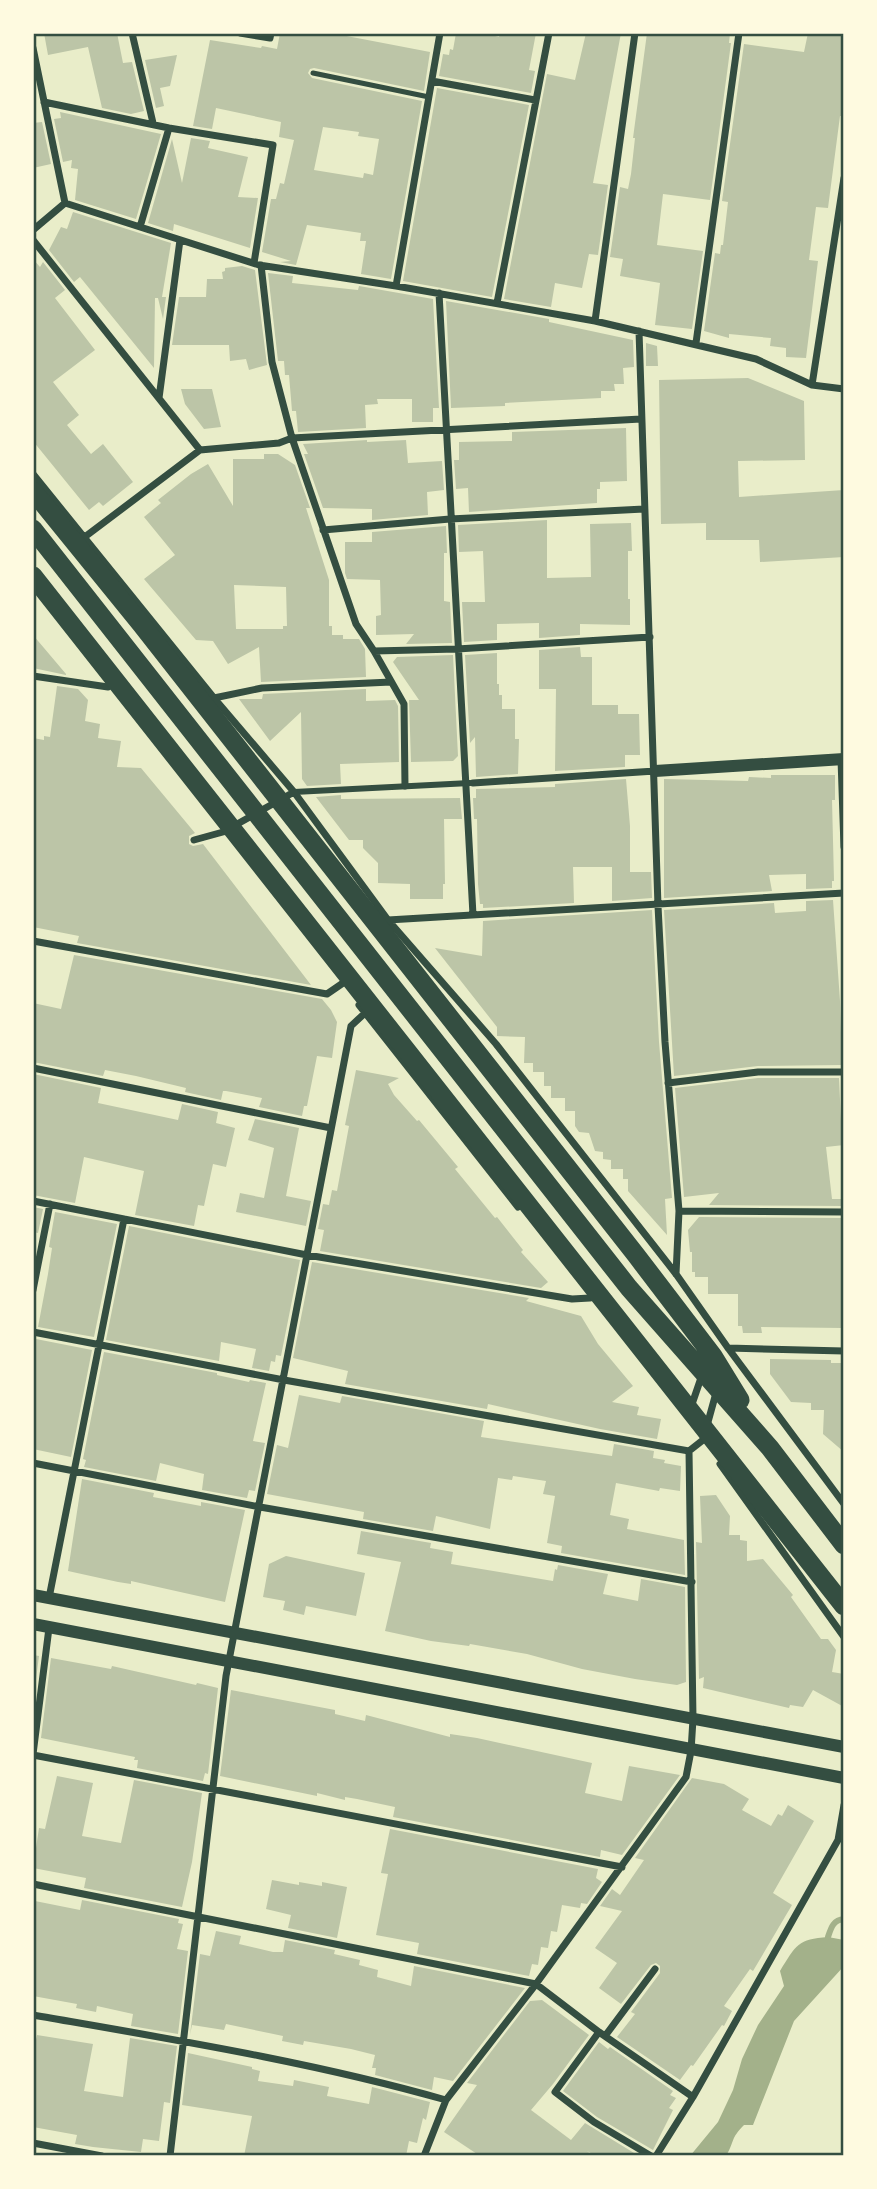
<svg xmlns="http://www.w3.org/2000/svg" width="877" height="2189" font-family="'DejaVu Sans',sans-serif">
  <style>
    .water { fill: #a3b18a }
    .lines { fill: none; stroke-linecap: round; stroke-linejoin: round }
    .stream { stroke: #a3b18a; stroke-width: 6 }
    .building { fill: #bcc5a7; fill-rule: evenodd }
    .service { stroke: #344e41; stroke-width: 5 }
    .pedestrian { stroke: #344e41; stroke-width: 6 }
    .minor { stroke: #344e41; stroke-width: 7 }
    .tertiary { stroke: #344e41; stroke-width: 12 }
    .motorway { stroke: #344e41; stroke-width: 19 }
    .neatline { fill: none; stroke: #344e41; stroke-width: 2.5 }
  </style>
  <rect width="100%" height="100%" fill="#e9edc9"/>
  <!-- water -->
  <path class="water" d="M828,1937L844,1940V1966L794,2021L753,2125H744C730,2139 735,2141 726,2156H690L718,2122L733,2090L742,2059L758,2025L784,1986L780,1971C796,1945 798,1939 828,1937Z"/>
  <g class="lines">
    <!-- stream -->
    <path class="stream" d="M828,1937C831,1928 833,1920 844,1919"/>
  </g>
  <!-- building -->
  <path class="building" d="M44,33H117L123,63L132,62L144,111L131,114L102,108L88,47L48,55Z
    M280,33H331L430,52L424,91L314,68L310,69L308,73L312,78L422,101L391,279L361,274L366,241H360L361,233L307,225L296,265L280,262L291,261L262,252L271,199H276L280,183L284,184L294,140L279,137L281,122L216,108L212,129L193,126L210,40L261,48L262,46L277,49ZM323,127L359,132L358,136L379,139L373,175L364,173L363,178L314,170Z
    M456,33H484L499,37L500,33H536L529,70L535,71L531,93L439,76L443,54L449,55L450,49L453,50Z
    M586,33H621L593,183L608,185L598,255L589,254L582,288L555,283L551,307L504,299L547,74L575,80Z
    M647,33H730L729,43H731L710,200L663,194L657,245L703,251L692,329L655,325L660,283L620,276L623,259L610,257L620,187L628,189L631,174L635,138H633Z
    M808,33H844V116H840L828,208L816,207L809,260L818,261L806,358L786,357V348L770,346L771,338L729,334V338L704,331L715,253L720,254L721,245H723L728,202L722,201L744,44L804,52Z
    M177,55L170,86L160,88L164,106L156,108L145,60Z
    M437,88L529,105L492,297L403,281Z
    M60,112L161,134L136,219L75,200L78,169L71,168L72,160L63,162L54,119L61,118Z
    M42,122L51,164L33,168V123Z
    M191,138L210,141L208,148L248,157L238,197L258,198L250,248L174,224L173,231L148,223L172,139L182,183Z
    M73,212L171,243L162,297H166L163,319L158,298H155L154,368L80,277L74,282L49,250L61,227L67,229Z
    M33,259L40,267L43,262L65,290L55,298L95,350L53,382L79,415L67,425L91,454L103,444L133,482L103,506L99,502L89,510L33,441Z
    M242,266L255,270L267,365L249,370L246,359L230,361L229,345H172L179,297H206L207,279H223L222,272L225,271V268Z
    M268,273L293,276L292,283L358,290L359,286L433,299L439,408H433V422H412V399H377L378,404L365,405L366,428L298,432L296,411H292L289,375H285L284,361H278Z
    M446,301L549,319V322L633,340L634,367L623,368L624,384H614L615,391H601V398L505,403V406L451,408Z
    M646,343L657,346L658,366H646Z
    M748,378L804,401L805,460L738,461L739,497L844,490V557L760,562L759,540H706V523L661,524L659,380Z
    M181,389H212L221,427L204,429L185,404Z
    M626,428L627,481L600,482V489H597V503L469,512L468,488L456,489L454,460H459V442L512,441V432Z
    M367,440V442L406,440L408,463L442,461L444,490L427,492L428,515L372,520V509L323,508L304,454H308L303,444Z
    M264,454H278L295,465L310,508H306L329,580V626H332V635H343V639H359L365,649L366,677L261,682L259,647L228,664L213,641L196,640L144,579L175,555L144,517L161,503L158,500L191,474L208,464L233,506V459H264ZM234,585L286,587L287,626H283V629H236Z
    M547,520V578L591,577L590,524L631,523L632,551H628V599H630V625L580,624V635L539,638V623L497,624V640L464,642L462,602H485L483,551L459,552L458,525Z
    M446,526L447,553H444V601L450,602L452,643L406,644L414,634L376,635V616L381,615L380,580L347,579L345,573V542H372V532Z
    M33,635L66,674V675L33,668Z
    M580,647L581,657H592V705H618V714H639L640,755H625V767L555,771L556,689H539V650Z
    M497,653V684H499V695H502V709H515V739H519L518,774L476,777L475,737L470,743L465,655Z
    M453,655L458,756L453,761L411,762L409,700H419L393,662L397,657Z
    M57,686L78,689L88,700L85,721L100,724L98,738L121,741L117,767L141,768L195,833L189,836V844L193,846L203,844L311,985L77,943L79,936L33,927V738L44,740V736L50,737Z
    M366,689V701L395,700L398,706L399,762L340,764L341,784L307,786L302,779L301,712L270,741L239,699H262L263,694Z
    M771,775H835V800H832L834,881H832V888L806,889V874L769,875L772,891L664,898V779L748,781L749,777L771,778Z
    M626,779L630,826V872H651L652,898L612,901V867H573L574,903L483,908V904H480L478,884L477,819H474L473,798H476V789L555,787V784Z
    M341,795V799L460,798L462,819H444L445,884H443V899H410V884L378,883V863L363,848V840H349L316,797Z
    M833,900L840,1001L842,1065L758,1066L674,1076L664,910L774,903L775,913L806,911V901Z
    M652,910L659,1042L672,1198L665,1199L667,1235L628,1191V1179H623V1169H611V1160L603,1159V1152L595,1151L589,1133L579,1132L575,1126V1111H565V1098H551V1086H544V1072H533V1063H524L525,1037L497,1036V1027L435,948L482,956L483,921Z
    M74,955L322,999L331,1010L337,1022L332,1058L317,1056L307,1106H304L302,1116L259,1107L262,1098L226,1091H223L221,1100L185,1092L186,1088L136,1076L105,1070L103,1076L33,1062V1003L61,1009Z
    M356,1070L399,1078L388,1084L394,1095L417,1121L419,1120L458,1167L455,1169L495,1218L497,1217L523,1250L521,1252L548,1282L541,1288L320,1251L324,1230L318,1229L323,1204L329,1205L332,1190L337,1191L349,1126L345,1125Z
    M33,1074L101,1088L98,1103L178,1120L182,1104L218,1112L216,1123L235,1128L226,1167L213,1164L204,1206L198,1205L194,1226L135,1215L144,1171L84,1157L75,1203L33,1195Z
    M758,1078H839L841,1121H844V1145L826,1147L832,1199H844V1206L709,1205L719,1193L684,1197L675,1088Z
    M255,1119L299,1128L286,1196L311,1201L306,1226L236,1212L240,1193L264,1198L274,1148L248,1140Z
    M33,1207L43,1209L38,1233L33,1232Z
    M55,1212L117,1224L94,1337L38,1327L48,1274L52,1248L49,1247Z
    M699,1217L844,1218L842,1328L761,1327L762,1333H743L742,1326H738V1294H708V1277H695V1272H692V1252H690L688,1230Z
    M129,1226L300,1260L281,1356L276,1355L275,1362L271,1361L269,1371L252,1368L256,1349L221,1342L219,1361L106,1340Z
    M312,1262L529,1298L526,1301L581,1316L598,1344L633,1386L612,1402L639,1407L637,1415L661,1419L657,1439L600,1429L488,1404L487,1409L345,1384L348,1371L293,1358Z
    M36,1339L92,1350L71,1457L33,1449V1341Z
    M104,1352L217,1373V1375L249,1382L250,1380L266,1383L253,1441L265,1443L255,1491L249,1490L247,1498L202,1490L204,1474L160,1463L156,1481L84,1467L86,1460L83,1459Z
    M770,1359L831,1360V1363H844V1452L823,1434L824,1410H811V1403L791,1402L770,1374Z
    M299,1395L340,1403L342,1396L484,1421L481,1437L612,1456L614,1444L654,1451L653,1458L665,1460L664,1463L681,1466L680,1491L660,1488L659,1491L616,1483L610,1515L629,1519L627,1529L684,1540L685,1575L561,1553L562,1546L547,1543L555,1496L543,1494L546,1481L513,1476L512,1480L498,1478L490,1529L436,1516L433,1531L363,1519L364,1512L267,1494L277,1445L288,1448Z
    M82,1479L154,1493L153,1497L201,1506V1502L245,1510L225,1602L131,1581V1584L118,1582L68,1571Z
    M716,1495L730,1516L729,1535H740V1540L747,1541V1561L763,1559L793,1595L791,1597L821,1639H828L836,1650L832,1672L844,1674V1707L813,1690L803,1707L790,1705L789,1708L703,1688L704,1677L699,1679L696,1542L702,1543L700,1496Z
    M361,1531L431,1543L430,1548L453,1552L451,1564L553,1581L555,1569L557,1570L558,1565L608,1574L603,1594L638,1601L641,1579L685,1587L686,1682L677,1685L635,1679L582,1669L527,1654L470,1644L469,1646L431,1641L385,1631L401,1562L357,1554Z
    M286,1556L365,1573L356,1616L306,1606L304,1615L283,1610L285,1601L263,1597L269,1564Z
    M33,1655L39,1656L33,1703Z
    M51,1658L111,1669L112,1666L196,1685L197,1683L218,1688L208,1774L205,1773L203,1781L137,1768L138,1760H134L135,1757L41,1738Z
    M231,1690L335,1710V1714L365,1721L366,1715L450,1737V1734L477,1738L592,1763L585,1793L622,1801L629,1766L680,1775L622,1855L601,1850L600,1857L393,1817L395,1807L357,1799L345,1797V1800L317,1793V1796L220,1776Z
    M57,1776L93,1783L82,1836L121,1843L134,1780L202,1793L192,1862L182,1907L84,1888L86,1878L33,1868L39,1828L45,1829Z
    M692,1778L724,1784L749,1799L742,1810L771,1826L778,1814L782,1816L788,1805L814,1821L773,1893L792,1905L753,1971L750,1969L724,2006L732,2011L724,2026L722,2025L693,2066L691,2065L680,2080L617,2037L635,2014L631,2012L660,1973V1966L656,1963L651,1965L621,2004L599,1988L617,1963L595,1948L622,1911L600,1906L612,1889L620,1895L644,1860L635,1858Z
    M390,1829L598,1869L596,1878L602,1882L587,1904L581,1903L580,1908L562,1905L557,1932L551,1931L548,1948L541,1947L538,1965L532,1964L529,1976L417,1954L419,1943L376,1935L388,1874L381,1873Z
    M272,1880L299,1885V1882L322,1886V1882L347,1887L337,1938L288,1928L291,1915L266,1909Z
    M82,1900L179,1919L178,1923L183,1924L177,1949L188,1951L178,2034L131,2026L133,2014L97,2006L96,2012L76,2008L77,2004L33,1996V1912L35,1901L80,1910Z
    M216,1931L241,1936L239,1944L273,1952H283L285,1940L335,1950L334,1954L360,1960L359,1965L378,1970L377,1977L411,1986L414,1966L525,1988L453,2081L434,2077L432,2090L375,2075L376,2068H372L375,2055L351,2049L304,2041L303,2045L282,2041L283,2036L226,2024L224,2030L192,2025L190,2035L200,1954L210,1956Z
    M542,2000L589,2035L553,2084L531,2110L571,2140L585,2123L639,2156H596L587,2151L593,2156H480L444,2132L477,2085L467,2083L530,2001Z
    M37,2035L93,2044L84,2091L123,2097L130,2038L177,2046L170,2103L164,2102L159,2141L143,2139L141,2152L93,2147L75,2144L77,2135L33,2127V2053Z
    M599,2042L608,2049L610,2047L673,2091L670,2095L676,2098L669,2108L673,2110L653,2150L597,2117L563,2091Z
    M188,2053L252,2067V2069L260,2071L258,2081L293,2086L294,2080L329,2087L327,2096L369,2104L372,2087L430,2102L426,2120L423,2118L417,2143L409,2141L406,2156H244L252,2116L182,2105Z"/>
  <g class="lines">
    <!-- service -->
    <path class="service" d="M313,73L429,97"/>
    <!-- pedestrian -->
    <path class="pedestrian" d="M294,792L470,783"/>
    <!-- minor -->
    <path class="minor" d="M132,33L153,123
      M240,33L270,38L271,33
      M33,48L65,203
      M432,81L535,100
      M44,102L169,128L273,145L254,263
      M65,203L259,265L396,286L595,321L756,359L812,385L844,389
      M140,227L169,128
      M33,230L65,203
      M33,240L200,450
      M261,265L272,362L292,438L356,624L374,651L404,704L405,786
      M396,286L440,33
      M439,293L473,915
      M497,303L549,33
      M595,321L635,33
      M639,331L658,906L665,1042L679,1211L676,1274
      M696,343L739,33
      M812,385L844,178
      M159,398L180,240
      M33,474L214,698L294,792L388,920L496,1044L676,1274L728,1348L844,1504
      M323,530L450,519L644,509
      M86,536L200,450L279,443L292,438L641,419
      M374,651L457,649L650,637
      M33,676L108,687
      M214,698L262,688L391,682
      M841,759L844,847
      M473,783L655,771
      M194,840L223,832L294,792
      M388,920L844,893
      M33,941L327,994L343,983
      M359,1005L518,1207
      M33,1068L331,1128
      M668,1083L758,1072H844
      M33,1201L307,1255L572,1299L590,1298
      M679,1211L844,1212
      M33,1290L50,1204
      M33,1332L284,1380L689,1451L703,1440L716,1393
      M728,1348L844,1351
      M691,1407L702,1375
      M33,1463L260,1507L692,1582
      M720,1464L844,1637
      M49,1598L124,1219
      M33,1754L49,1628
      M33,1755L622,1867
      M33,1884L536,1984L599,2032L693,2097
      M33,2015C170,2039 313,2062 446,2100
      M599,2032L555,2092L594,2122L651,2156
      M605,2036L655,1969
      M33,2143L102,2156
      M170,2156L226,1676L351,1026L365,1013
      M424,2156L446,2100L536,1984L686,1777L691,1751L693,1719L689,1451
      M656,2156L693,2097L838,1840L844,1805"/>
    <!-- tertiary -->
    <path class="tertiary" d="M655,771L844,759
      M33,1595L844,1747
      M33,1624L844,1778"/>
    <!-- motorway -->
    <path class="motorway" d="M33,491L141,624L636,1255L713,1356L740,1400
      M33,529L629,1288L770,1448L844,1545
      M33,576L844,1606"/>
  </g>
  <!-- border -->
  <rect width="877" height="2189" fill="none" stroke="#fefae0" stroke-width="70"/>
  <rect x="35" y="35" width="807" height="2119" class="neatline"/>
</svg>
